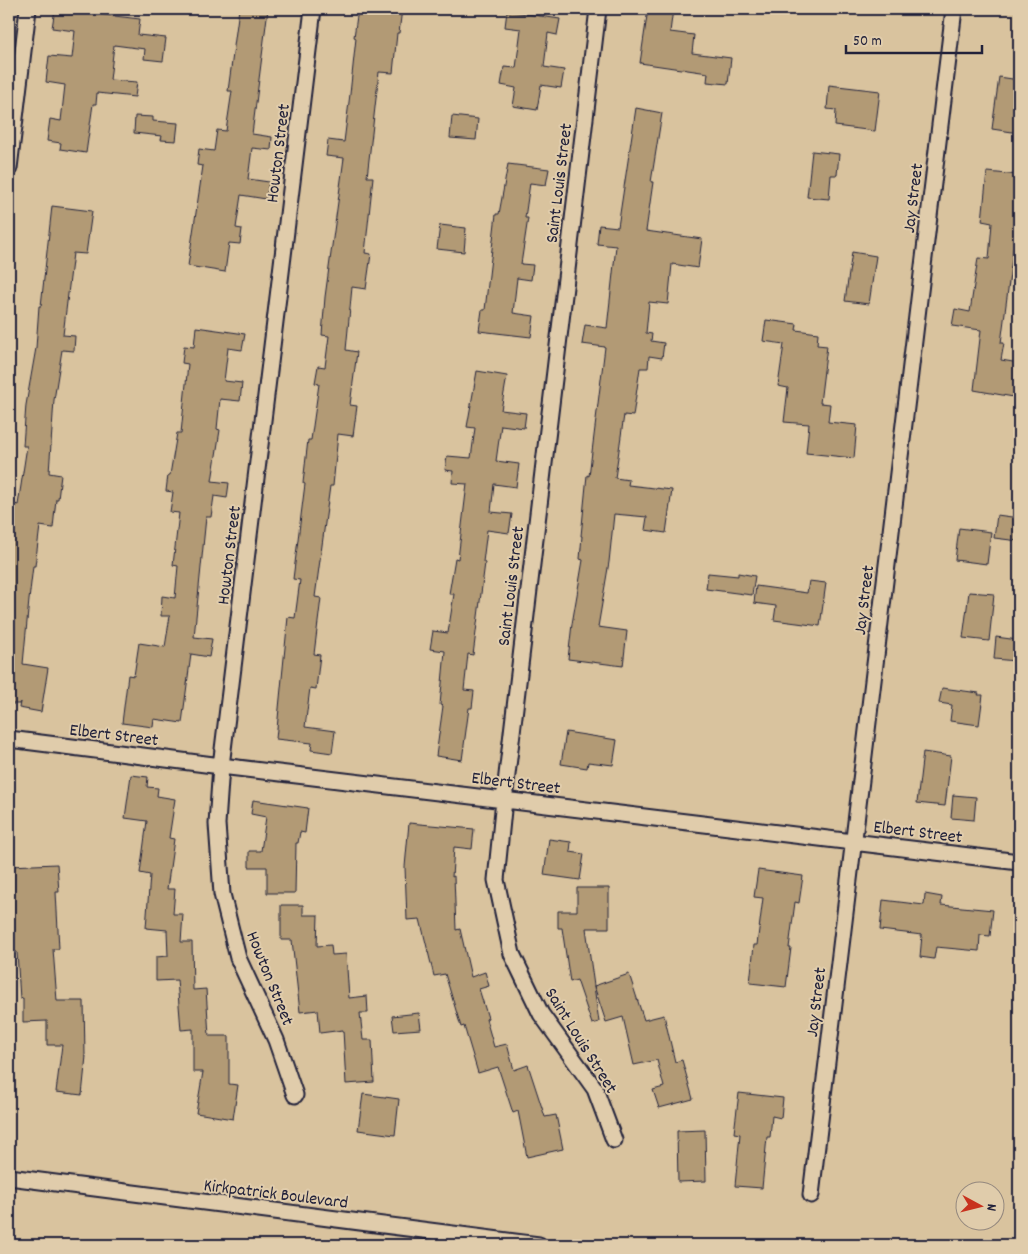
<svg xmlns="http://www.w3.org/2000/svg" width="1028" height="1254" font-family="Dekko,sans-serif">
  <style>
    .building { fill: #b29a75; stroke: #22223b }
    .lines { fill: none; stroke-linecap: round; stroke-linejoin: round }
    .minor-casing { stroke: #22223b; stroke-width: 19 }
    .minor { stroke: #e0ccab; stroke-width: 15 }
    .labels { text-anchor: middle; stroke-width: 4; stroke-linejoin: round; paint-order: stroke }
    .street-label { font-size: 18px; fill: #22223b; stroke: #e0ccab }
  </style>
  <rect width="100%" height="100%" fill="#d9c39e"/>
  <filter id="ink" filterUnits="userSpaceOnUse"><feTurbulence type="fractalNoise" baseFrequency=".02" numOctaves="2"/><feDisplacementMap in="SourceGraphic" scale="10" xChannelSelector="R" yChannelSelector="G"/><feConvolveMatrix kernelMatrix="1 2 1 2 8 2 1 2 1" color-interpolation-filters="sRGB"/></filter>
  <g filter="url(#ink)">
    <!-- building -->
    <path class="building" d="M55,9L140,19L138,35L166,38L163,61L144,59L145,49L114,45L110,80L137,82L135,97L97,93L96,104H93L86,153L60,149L61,143L47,141L50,119L61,121L65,85L46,82L49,56L72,58L75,31L52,28Z
      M239,9H268L252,134L272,137L271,150L252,148L248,179L269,182L266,199L241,195L236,228L242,229L240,244L229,243L225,272L188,266L203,166L197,165L199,149L214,151L217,130L226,131L232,91H228Z
      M358,9H402L399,33H397L393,73L379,72L367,177H373L365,253L371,254L366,289L352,287L346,350L357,352L350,405L357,406L353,436L338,434L333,486H330L315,597L321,598L314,654L320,655L316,689L310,688L305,727L335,731L332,753L311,750L312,743L276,739L288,617L295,618L300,580L293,579L305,484L303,483L308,440H311L319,384L315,383L318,366L325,367L329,336L322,335L325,297L344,158L326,156L328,140L344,142L350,94L356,38L354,37Z
      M648,9H673L670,32L694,35L692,53L731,58L728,84L707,82L708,73L640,63Z
      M507,11L560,19L557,35L548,33L544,67L564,70L561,88L541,85L537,110L513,106L516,88L501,85L504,67L516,68L521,29L505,27Z
      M999,77L1019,80L1017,104H1019V133L992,129Z
      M829,85L880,91L875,131L835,126L836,110L827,109Z
      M636,108L662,113L651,182H653L646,231L702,239L698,268L672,264L668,304L649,302L646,333L652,334L651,341L664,343L662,358L649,356L648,368H640L633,416L624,415L615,478L629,480L628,485L672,490L666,533L645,530L647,517L614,514L609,562L598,627L627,631L623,666L568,659L572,624L583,560L580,559L582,536H581L587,475L589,476L605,347L582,344L585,325L607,328L616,246L597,244L599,225L618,227Z
      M135,116L153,117V121L178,123L176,141L161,140L162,136L134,133Z
      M452,116L478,119L476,140L450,138Z
      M812,151L839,154L837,175H831L829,199L807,197Z
      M508,164L549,169L546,185L530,183L525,218H528L521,264L533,265L531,280L517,278L513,313L534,316L531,337L479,331L482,310H485L496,214H499Z
      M987,172L1019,175L1018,187L1019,188V220H1017L1001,343H1004L1001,360L1019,363V398L974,390L981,330L952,326L955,309L970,312L978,258L989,259L992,223L982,221Z
      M52,206L92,211L86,254L73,253L63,335L75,336L74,351L62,350L54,400L49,473L61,475L58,499H56L53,528L40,526L35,566H33L29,600L23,664L48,668L41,712L19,708L20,702L19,704H9V558L15,504L18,505L27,446H23L26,405L36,348L39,306H41Z
      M440,225L466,228L464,252L437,249Z
      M852,252L876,256L869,304L845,301Z
      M766,320L797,324L796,330L818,333L817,345L827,346L820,403L830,404L828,422L857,425L854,458L806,453L809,424L784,422L788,388L778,386L784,344L763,341Z
      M196,327L245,334L242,350L228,348L224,381L242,383L240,401L220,399L217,429L220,430L212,481L229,483L227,498L214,496L211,517H206L194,637L212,639L209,657L191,654L182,723L154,719L153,727L122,723L128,675L134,676L139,643L165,647L170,616H161L162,596L175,598L178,566L173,565L179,513L170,512L173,492L166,491L168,475H170L177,433H181L188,364L182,363L184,346L194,347Z
      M477,371L507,376L501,410L526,413L524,428L501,425L496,461L519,464L516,487L494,484L491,512L512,514L509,533L487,530L483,562L485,563L473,655L468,654L464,690L474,691L472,708H469L462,760L436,756L443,706L440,705L445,651L430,649L433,631L448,633L454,594H449L455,558L458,559L467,484L452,483L453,471L445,470L447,456L471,458L475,428L467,427Z
      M997,515L1019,518V541L994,538Z
      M959,528L991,532L987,564L955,560Z
      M708,573L738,576V573L755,576L752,595L706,589Z
      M809,581L826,583L820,626L774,620L776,606L754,603L756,586L807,593Z
      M969,592L994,594L989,641L963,638Z
      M996,637L1018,640L1016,661L994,659Z
      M942,688L979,693L978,695H983L979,725L950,721L952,705L939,703Z
      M566,732L617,740L613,765L588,762L587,768L561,764Z
      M923,752L951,756L945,806L917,803Z
      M131,775L148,777L147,787L158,788L157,796L175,799L169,838L174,839L167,889H175L173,914H183L181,942H192L193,990L206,989L209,1036H229V1084L238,1085L233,1119L196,1113L203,1072H193V1029L181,1030L177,980L156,981V957L168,956L167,930L146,928L150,875L140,873L147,821L125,818Z
      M953,795L976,797L974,820L951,818Z
      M253,800L308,808L305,833L300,832L298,843H296L295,893H267V867H249V851H261L266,817L251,814Z
      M409,823L474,829L472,849L454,847L452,877L454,876L456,930L460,929L471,977L485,972L489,986L479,989L488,1018L486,1019L494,1047L507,1044L514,1070L528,1065L545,1117L556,1115L563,1149L527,1157L518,1111L513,1113L498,1067L478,1073L464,1026L461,1027L445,974L434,976L420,919L407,920L405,867Z
      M549,839L571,842L570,852L584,854L580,880L544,875Z
      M57,864L59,892H56L59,949H53L57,1001H84L85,1056H86L82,1095L56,1092L62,1045H47V1021L23,1022V998L20,999L17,952H9V866Z
      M758,870L803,876L799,903L795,902L789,948H791L786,987L750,983L754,945H757L763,898L754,897Z
      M577,888H609V928H586L594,986L629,974L644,1020L664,1015L675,1062L682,1060L693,1099L659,1108L653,1090L664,1087L657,1060L634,1065L623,1017L606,1022L594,986L599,1022L592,1024L577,980L570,982L562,928H558V911H577Z
      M925,894L942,897L941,905L993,910L990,936L980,935L979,951L936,947L934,959L920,957L922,935L880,930L883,900L924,905Z
      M281,905H303V915H318L317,946L331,945L332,955L346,954L349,998L367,996L368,1013H360L363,1040H372L374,1082L346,1084L343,1030L320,1033L318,1010L300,1012L292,940H281Z
      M419,1013L421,1029L394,1031L392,1016Z
      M739,1093L783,1098L781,1118L772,1116L770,1137H767L762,1188L735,1186L740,1134L734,1133Z
      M363,1094L399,1099L395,1135L358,1130Z
      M705,1130L706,1181L678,1182L677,1131Z"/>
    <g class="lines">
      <defs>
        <path id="minor" d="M598,9L504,800L496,880L512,954L541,1014L595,1089L614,1140
          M9,168L28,9
          M9,739L221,766L1019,862
          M295,1095L276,1040L238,958L222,894L217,824L221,766L313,9
          M9,1177L539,1245
          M811,1195L954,9"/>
      </defs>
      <!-- minor casing -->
      <use href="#minor" class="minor-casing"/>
      <!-- minor -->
      <use href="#minor" class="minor"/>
    </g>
  </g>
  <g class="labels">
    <!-- street labels -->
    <g class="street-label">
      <text transform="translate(277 153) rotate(-83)" y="6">Howton Street</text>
      <text transform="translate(558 183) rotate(-83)" y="6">Saint Louis Street</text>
      <text transform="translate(912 198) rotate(-83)" y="6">Jay Street</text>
      <text transform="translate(228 555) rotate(-83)" y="6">Howton Street</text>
      <text transform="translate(510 586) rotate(-83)" y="6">Saint Louis Street</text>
      <text transform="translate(863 600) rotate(-83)" y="6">Jay Street</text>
      <text transform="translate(114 734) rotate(7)" y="6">Elbert Street</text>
      <text transform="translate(516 782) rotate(7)" y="6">Elbert Street</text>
      <text transform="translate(918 831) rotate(7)" y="6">Elbert Street</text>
      <text transform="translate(271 978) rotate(68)" y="6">Howton Street</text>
      <text transform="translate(815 1002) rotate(-83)" y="6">Jay Street</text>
      <text transform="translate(582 1040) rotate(58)" y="6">Saint Louis Street</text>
      <text transform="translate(276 1193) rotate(7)" y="6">Kirkpatrick Boulevard</text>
    </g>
  </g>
  <!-- margin -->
  <rect width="1028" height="1254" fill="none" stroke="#e0ccab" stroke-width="30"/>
  <rect x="15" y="15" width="998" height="1224" fill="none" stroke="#22223b" stroke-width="2" filter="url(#ink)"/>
  <!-- north arrow -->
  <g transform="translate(980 1206) rotate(97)"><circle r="24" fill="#e0ccab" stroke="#94887e"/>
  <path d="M0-4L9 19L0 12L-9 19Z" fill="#c8321e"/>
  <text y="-8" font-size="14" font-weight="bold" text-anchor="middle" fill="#22223b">N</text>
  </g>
  <!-- scale -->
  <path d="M846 45v8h136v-8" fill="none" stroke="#22223b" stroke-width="2.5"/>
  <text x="853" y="45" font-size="15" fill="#22223b" stroke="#e0ccab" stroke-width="4" paint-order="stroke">50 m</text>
</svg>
